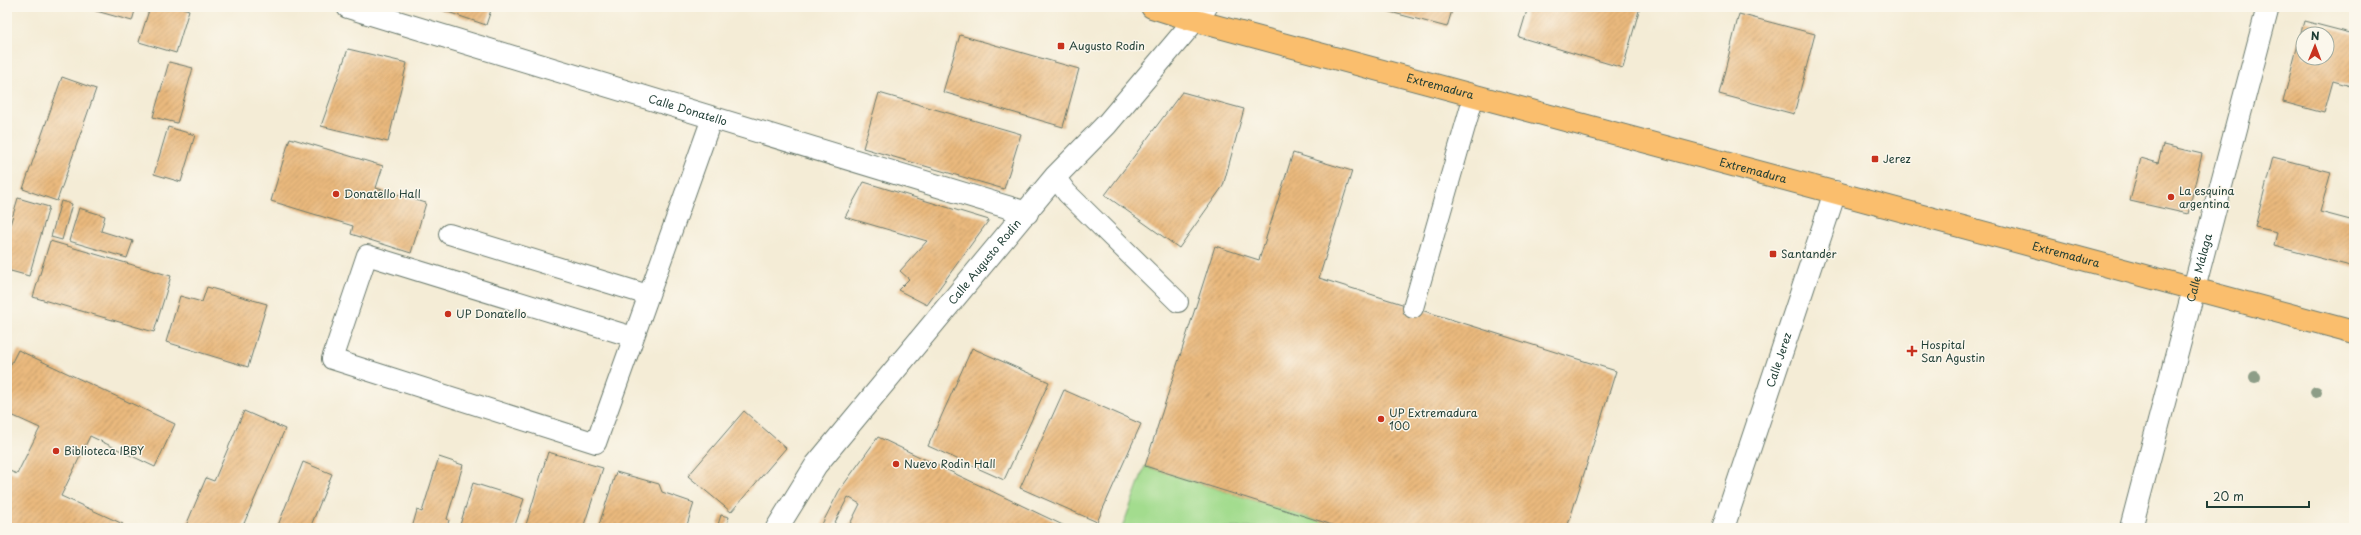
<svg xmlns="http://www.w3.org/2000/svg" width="2361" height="535" font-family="'Playpen Sans',sans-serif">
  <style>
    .pitch { fill: #a3dc8e; stroke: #618c61 }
    .building { fill: url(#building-hatch); fill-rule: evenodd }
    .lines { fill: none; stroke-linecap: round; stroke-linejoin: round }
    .lane-casing { stroke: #6a7a6d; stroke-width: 22 }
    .street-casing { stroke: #6a7a6d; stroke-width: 24 }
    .primary-casing { stroke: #6a7a6d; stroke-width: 24 }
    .lane { stroke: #fff; stroke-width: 20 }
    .street { stroke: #fff; stroke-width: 22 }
    .primary { stroke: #fabe6d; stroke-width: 22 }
    .tree { fill: #8d9d87 }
    .poi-dot { fill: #c8321e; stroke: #fbf7ec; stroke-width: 1.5 }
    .labels { text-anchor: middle; stroke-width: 3; stroke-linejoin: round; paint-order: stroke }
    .poi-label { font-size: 11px; fill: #1f3d34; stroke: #fbf7ec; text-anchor: start }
    .street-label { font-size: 11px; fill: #1f3d34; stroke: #fbf7ec }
  </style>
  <defs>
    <pattern id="building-hatch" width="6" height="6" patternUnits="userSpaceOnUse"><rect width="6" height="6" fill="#eab97e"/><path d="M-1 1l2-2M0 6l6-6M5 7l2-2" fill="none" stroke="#bd9868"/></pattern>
  </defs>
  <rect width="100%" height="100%" fill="#fbf7ec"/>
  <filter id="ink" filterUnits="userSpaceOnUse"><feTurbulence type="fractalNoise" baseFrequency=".025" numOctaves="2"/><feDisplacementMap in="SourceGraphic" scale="8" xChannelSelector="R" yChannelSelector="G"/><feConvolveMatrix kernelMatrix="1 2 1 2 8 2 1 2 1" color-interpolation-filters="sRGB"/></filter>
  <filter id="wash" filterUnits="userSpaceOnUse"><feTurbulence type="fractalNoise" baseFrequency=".012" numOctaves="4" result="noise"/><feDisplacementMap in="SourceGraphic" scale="16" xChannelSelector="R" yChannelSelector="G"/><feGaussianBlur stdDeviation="0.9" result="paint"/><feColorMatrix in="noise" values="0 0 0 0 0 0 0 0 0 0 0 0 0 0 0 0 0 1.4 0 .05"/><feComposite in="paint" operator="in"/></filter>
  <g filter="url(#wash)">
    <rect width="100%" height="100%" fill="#f4ecd6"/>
    <!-- pitch -->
    <path class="pitch" d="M1145,466L1342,528H1122Z"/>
    <g id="blocks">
      <!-- building -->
      <path class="building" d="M82,7H136L132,21Z
        M150,7H180L189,10L176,53L139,42Z
        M433,7H492L486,25Z
        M1371,7H1453L1447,27Z
        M1528,7H1640L1623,68L1519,37Z
        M1739,14L1815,34L1794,114L1719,94Z
        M2304,21L2354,34V87L2333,81L2324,113L2283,102ZM2303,34H2327V58H2303Z
        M960,35L1079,69L1063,127L943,92Z
        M348,49L407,63L388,142L321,126Z
        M169,62L193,68L177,123L153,117Z
        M62,77L96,89L57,201L23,189Z
        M1182,92L1244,109L1223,186L1179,248L1105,195Z
        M879,93L1021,134L1004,189L863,148Z
        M168,127L195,135L181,182L154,174Z
        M290,138L383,166L376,188L426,203L411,253L351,234L353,226L271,201Z
        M2163,145L2202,154L2188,214L2130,201L2141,158L2158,163Z
        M1293,153L1352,171L1319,278L1616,371L1567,528H1342L1145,466L1215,246L1259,260Z
        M2273,157L2331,172L2320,212L2354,221V267L2274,246L2277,232L2255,227Z
        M864,182L989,220L927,305L898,290L909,279L900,271L927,241L845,217Z
        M18,198L49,207L29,276L7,270V235Z
        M61,201L72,204L62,240L51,237Z
        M79,208L105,216L101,231L133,241L127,258L69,241Z
        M50,241L171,276L154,332L33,297Z
        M207,287L267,304L248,367L166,342L180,296L202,302Z
        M972,348L1049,382L1004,480L928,446Z
        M18,350L175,424L155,467L90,436L61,496L123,524L121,528H7V470L17,474L40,428L7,413V372Z
        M1064,390L1141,424L1097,522L1020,488Z
        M244,411L285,429L242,528H185L206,478L214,481Z
        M744,411L786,448L731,512L688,476Z
        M878,437L1069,528H848L860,504L848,497L832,528H820L839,491Z
        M548,452L603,468L583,528H525Z
        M439,457L463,465L447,519L449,520L447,528H412L417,510L422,512Z
        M303,462L332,474L310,528H277Z
        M616,472L659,484L662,492L694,503L686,528H598Z
        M473,483L524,499L514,528H459Z
        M721,515L729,517L726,528H717Z"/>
    </g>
  </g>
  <g filter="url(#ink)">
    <use href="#blocks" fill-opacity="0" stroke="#6a7a6d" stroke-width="1"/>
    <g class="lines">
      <defs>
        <path id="lane" d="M1055,177L1067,193L1178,302
          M449,234L648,295
          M1413,308L1474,95
          M633,337L367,255L332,359L596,443L712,118"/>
        <g id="street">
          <path id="s1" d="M348,7L1027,213"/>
          <path id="s2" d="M777,528L816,465L1055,177L1107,124L1206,7"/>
          <path id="s3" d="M1723,528L1835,192"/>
          <path id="s4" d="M2131,528L2268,7"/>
        </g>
        <g id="primary">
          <path id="s5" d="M1152,7L1193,20L2354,332"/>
        </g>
      </defs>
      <!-- lane casing -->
      <use href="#lane" class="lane-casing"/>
      <!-- street casing -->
      <use href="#street" class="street-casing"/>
      <!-- primary casing -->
      <use href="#primary" class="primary-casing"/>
      <!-- lane -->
      <use href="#lane" class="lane"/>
      <!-- street -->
      <use href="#street" class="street"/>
      <!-- primary -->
      <use href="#primary" class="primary"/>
    </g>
    <!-- trees -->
    <g class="tree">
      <circle cx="2255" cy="377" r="6"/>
      <circle cx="2316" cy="392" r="6"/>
    </g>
  </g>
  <!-- markers -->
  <g class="poi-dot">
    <rect x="1057" y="42" width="8" height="8" rx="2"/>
    <rect x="1871" y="155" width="8" height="8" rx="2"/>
    <circle cx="336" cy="194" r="4"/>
    <circle cx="2171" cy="197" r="4"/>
    <rect x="1769" y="250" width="8" height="8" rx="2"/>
    <circle cx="448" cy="314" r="4"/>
    <path d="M1910 345h4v4h4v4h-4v4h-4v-4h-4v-4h4z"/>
    <circle cx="1381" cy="419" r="4"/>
    <circle cx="56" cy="451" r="4"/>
    <circle cx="896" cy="464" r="4"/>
  </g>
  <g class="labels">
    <!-- poi labels -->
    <g class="poi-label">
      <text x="1069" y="50">Augusto Rodin</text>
      <text x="1883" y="163">Jerez</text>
      <text x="2179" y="195">La esquina<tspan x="2179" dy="13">argentina</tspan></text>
      <text x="344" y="198">Donatello Hall</text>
      <text x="1781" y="258">Santander</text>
      <text x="456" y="318">UP Donatello</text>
      <text x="1921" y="349">Hospital<tspan x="1921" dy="13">San Agustin</tspan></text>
      <text x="1389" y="417">UP Extremadura<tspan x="1389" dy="13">100</tspan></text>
      <text x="64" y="455">Biblioteca IBBY</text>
      <text x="904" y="468">Nuevo Rodin Hall</text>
    </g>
    <!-- street labels -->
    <g class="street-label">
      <text dy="4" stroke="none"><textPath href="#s5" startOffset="299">Extremadura</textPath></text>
      <text dy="4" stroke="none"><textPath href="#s1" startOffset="355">Calle Donatello</textPath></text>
      <text dy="4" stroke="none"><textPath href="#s5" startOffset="623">Extremadura</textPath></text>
      <text dy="4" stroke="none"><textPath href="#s5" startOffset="947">Extremadura</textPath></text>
      <text dy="4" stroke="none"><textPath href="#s2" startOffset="338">Calle Augusto Rodin</textPath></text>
      <text dy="4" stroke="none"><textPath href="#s4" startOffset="269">Calle Málaga</textPath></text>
      <text dy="4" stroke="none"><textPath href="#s3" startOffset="177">Calle Jerez</textPath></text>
    </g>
  </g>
  <!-- margin -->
  <rect width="2361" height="535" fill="none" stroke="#fbf7ec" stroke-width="24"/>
  <!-- north arrow -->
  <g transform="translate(2315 46) rotate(1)"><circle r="19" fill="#fbf7ec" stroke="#a3ada2"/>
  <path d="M0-3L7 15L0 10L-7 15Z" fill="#c8321e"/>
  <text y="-6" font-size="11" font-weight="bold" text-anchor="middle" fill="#1f3d34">N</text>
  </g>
  <!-- scale -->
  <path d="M2207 501v6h102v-6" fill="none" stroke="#1f3d34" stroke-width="2"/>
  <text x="2213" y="501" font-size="12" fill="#1f3d34" stroke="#fbf7ec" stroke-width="3" paint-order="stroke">20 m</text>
</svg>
